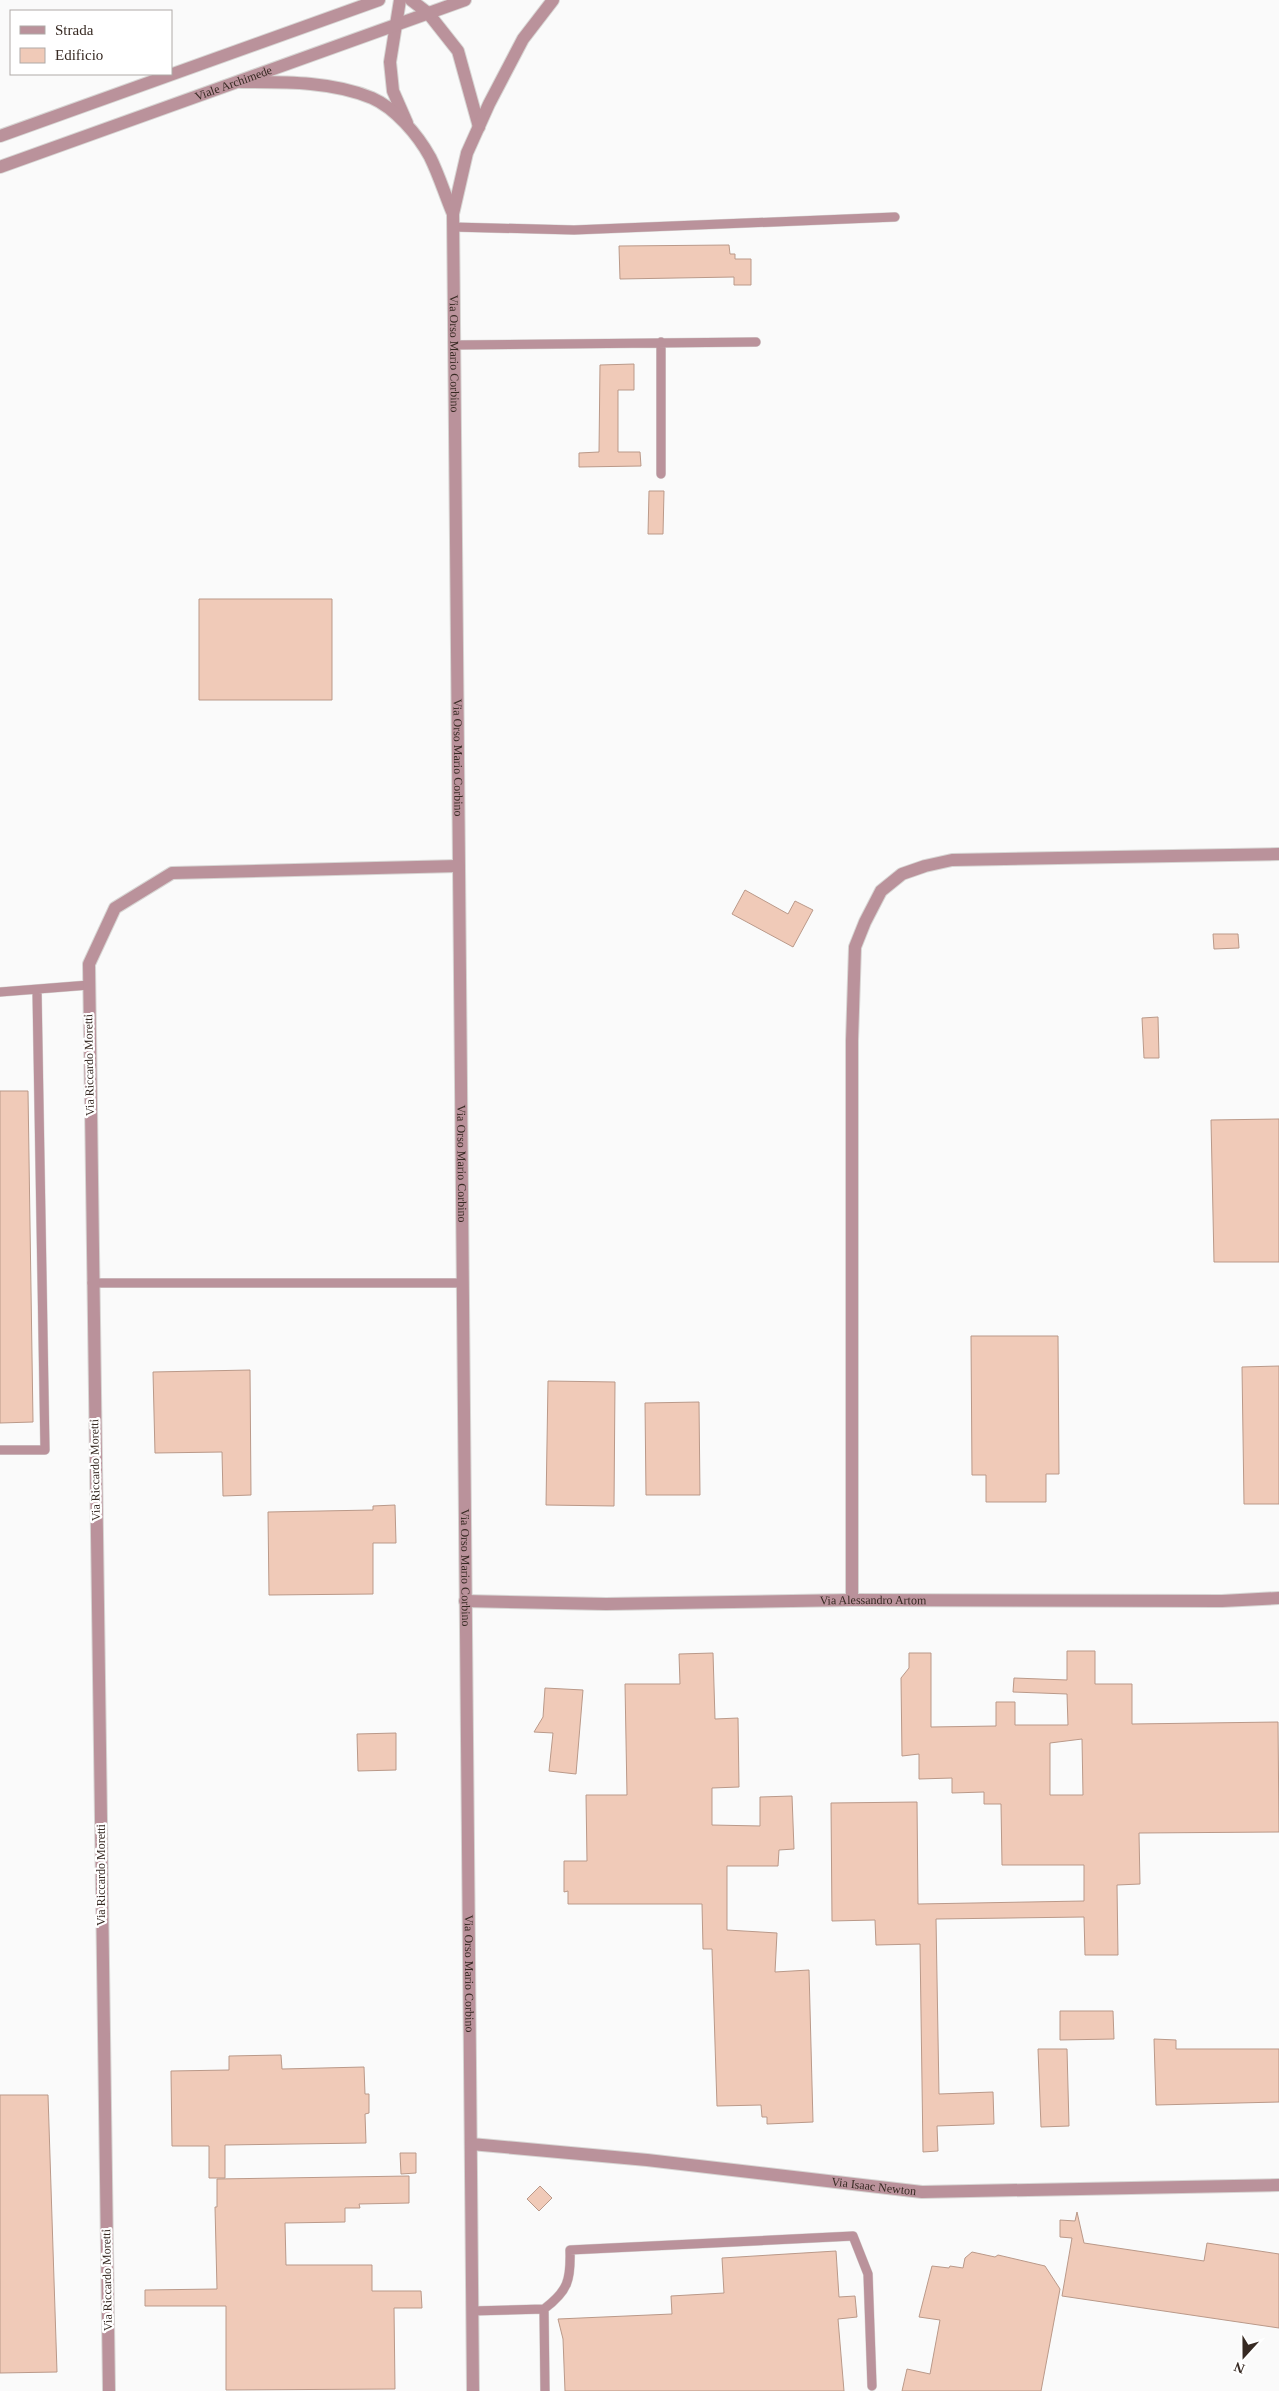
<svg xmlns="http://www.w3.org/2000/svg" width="1279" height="2391" font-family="'Times New Roman',serif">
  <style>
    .building { fill: #f0cab8; stroke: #ba9989; fill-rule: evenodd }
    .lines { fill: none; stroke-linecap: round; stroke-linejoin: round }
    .service-casing { stroke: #d7d5d3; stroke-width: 10 }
    .minor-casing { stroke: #d7d5d3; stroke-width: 14 }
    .service { stroke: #ba929b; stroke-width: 9 }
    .minor { stroke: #ba929b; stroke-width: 12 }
    .labels { text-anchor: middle; stroke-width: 4.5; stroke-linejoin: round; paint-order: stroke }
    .street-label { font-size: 12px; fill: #372a23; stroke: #fff }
  </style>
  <rect width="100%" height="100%" fill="#fafafa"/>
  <!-- building -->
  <path class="building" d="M729,245L730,254H735V259H751V285H734V277L620,279L619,246Z
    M634,364V390H618V452H640L641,466L579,467V453L599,452L600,365Z
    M649,491H664L663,534H648Z
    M199,599H332V700H199Z
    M745,890L788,914L795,901L813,910L793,947L732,914Z
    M1213,934H1238L1239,948L1214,949Z
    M1158,1017L1159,1058H1144L1142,1018Z
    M0,1091H28L33,1422L0,1423Z
    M1279,1119V1262H1214L1211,1120Z
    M971,1336H1058L1059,1474H1046V1502H986V1475H972Z
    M1279,1366V1504H1244L1242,1367Z
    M250,1370L251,1495L223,1496L222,1452L155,1453L153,1372Z
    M548,1381L615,1382L614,1506L546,1505Z
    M699,1402L700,1495H646L645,1403Z
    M395,1505L396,1543H373V1594L269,1595L268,1512L373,1510V1506Z
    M1067,1651H1095V1684H1132V1724L1278,1722L1279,1832L1139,1833L1140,1884L1117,1885L1118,1955H1085L1084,1917L936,1919L939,2094L993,2092L994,2124L937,2126L938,2151L923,2152L920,1944L876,1945L875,1920L832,1921L831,1803L917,1802L918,1904L1084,1901V1865H1002L1001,1804H984V1792L952,1793V1778L919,1779V1754L902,1756L901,1678L909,1668V1653H931V1727L996,1726V1702H1015V1725H1068L1067,1694L1013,1692L1014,1678L1067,1680ZM1082,1739L1083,1795H1050V1743Z
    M713,1653L715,1719L738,1718L739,1787L712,1788V1825L760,1826V1797L792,1796L794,1849L779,1850L778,1866H727V1930L777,1933L775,1972L809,1970L813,2122L767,2124V2117H762L761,2105L717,2106L712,1949H703L702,1904H568V1891L564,1892V1861H587L586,1795H627L625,1684H680L679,1654Z
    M545,1688L583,1690L576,1774L549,1771L553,1733L534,1732L543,1717Z
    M396,1733V1770L358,1771L357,1734Z
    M1060,2011H1113L1114,2039L1060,2040Z
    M1154,2039L1176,2040V2049H1279V2102L1156,2105Z
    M1038,2049H1067L1069,2126L1041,2127Z
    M281,2055L282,2069L364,2067L365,2094H369V2113L365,2114L366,2143L225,2145V2178H209V2146H172L171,2071L229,2070V2056Z
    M0,2095H48L57,2372L0,2373Z
    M400,2153H416V2173L401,2174Z
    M409,2176V2203L359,2204L360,2208H345V2222L285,2223L286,2265H372V2291H421L422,2308H394L395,2389L226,2390V2306H145V2290L217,2289L215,2207H217V2179Z
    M540,2186L552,2198L539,2211L527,2199Z
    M1077,2212L1084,2243L1204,2261L1207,2243L1279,2254V2328L1062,2296L1072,2238L1060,2237V2220L1075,2221Z
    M836,2251L839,2297L855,2296L857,2317L838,2319L844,2391H565L563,2339L558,2319L672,2314L671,2296L724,2293L722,2258Z
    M972,2252L995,2257L998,2255L1045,2266L1060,2289L1041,2391H902L907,2369L930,2374L940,2320L919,2317L932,2266L949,2268L950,2266L963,2268L965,2258Z"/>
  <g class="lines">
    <defs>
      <path id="service" d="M453,227L574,230L895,217
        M661,342V474
        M454,345L756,342
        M0,992L89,985
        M92,1283H463
        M0,1450H45L37,991
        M544,2309C568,2291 571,2280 570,2250L853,2236L868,2274L872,2386
        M472,2311L544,2309L545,2391"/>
      <g id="minor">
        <path d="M400,0L390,62L393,91L407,123"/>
        <path d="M411,0L428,13L458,51L479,127"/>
        <path id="s1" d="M241,82C283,82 332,81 372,98C395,108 418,135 430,157C439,175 445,195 453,214L473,2391"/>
        <path d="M0,136L379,0"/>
        <path id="s2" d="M0,167L465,0"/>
        <path d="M453,214L467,153L489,104L523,39L553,0"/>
        <path d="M852,1600V1041L855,947L865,922L881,891L902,874L925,866L952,860L1279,854"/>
        <path id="s3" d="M465,1601L606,1604L852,1600L1222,1601L1279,1598"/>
        <path id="s4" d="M471,2144L647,2160L922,2192L1279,2185"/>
        <path d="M109,2391L89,964L115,908L172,873L458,866"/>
      </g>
    </defs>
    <!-- service casing -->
    <use href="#service" class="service-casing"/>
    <!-- minor casing -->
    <use href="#minor" class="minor-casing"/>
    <!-- service -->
    <use href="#service" class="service"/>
    <!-- minor -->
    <use href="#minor" class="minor"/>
  </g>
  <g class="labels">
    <!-- street labels -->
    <g class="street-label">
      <text dy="4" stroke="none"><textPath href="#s2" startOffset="248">Viale Archimede</textPath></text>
      <text dy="4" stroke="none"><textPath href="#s1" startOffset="418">Via Orso Mario Corbino</textPath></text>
      <text dy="4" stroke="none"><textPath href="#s1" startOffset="822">Via Orso Mario Corbino</textPath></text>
      <text transform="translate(89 1065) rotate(-91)" y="4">Via Riccardo Moretti</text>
      <text dy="4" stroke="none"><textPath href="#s1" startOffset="1228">Via Orso Mario Corbino</textPath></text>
      <text transform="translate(95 1470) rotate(-91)" y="4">Via Riccardo Moretti</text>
      <text dy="4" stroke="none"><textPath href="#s1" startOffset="1632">Via Orso Mario Corbino</textPath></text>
      <text dy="4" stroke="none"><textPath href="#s3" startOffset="408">Via Alessandro Artom</textPath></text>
      <text transform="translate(101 1875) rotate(-90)" y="4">Via Riccardo Moretti</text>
      <text dy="4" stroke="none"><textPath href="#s1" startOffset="2038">Via Orso Mario Corbino</textPath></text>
      <text dy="4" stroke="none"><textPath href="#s4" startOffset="405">Via Isaac Newton</textPath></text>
      <text transform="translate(107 2280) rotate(-91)" y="4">Via Riccardo Moretti</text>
    </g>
  </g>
  <!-- legend -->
  <rect x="10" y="10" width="162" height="65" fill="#ffffff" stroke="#afaaa7"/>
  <rect x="20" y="26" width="25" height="8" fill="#ba929b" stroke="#afaaa7"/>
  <text x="55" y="35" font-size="15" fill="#372a23">Strada</text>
  <rect x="20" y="48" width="25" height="15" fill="#f0cab8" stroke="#afaaa7"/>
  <text x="55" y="60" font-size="15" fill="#372a23">Edificio</text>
  <!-- north arrow -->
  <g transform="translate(1244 2356) rotate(201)" stroke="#ffffff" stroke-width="4" paint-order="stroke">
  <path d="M0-4L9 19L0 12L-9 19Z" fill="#372a23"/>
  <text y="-8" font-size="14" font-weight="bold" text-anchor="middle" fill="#372a23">N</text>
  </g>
</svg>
